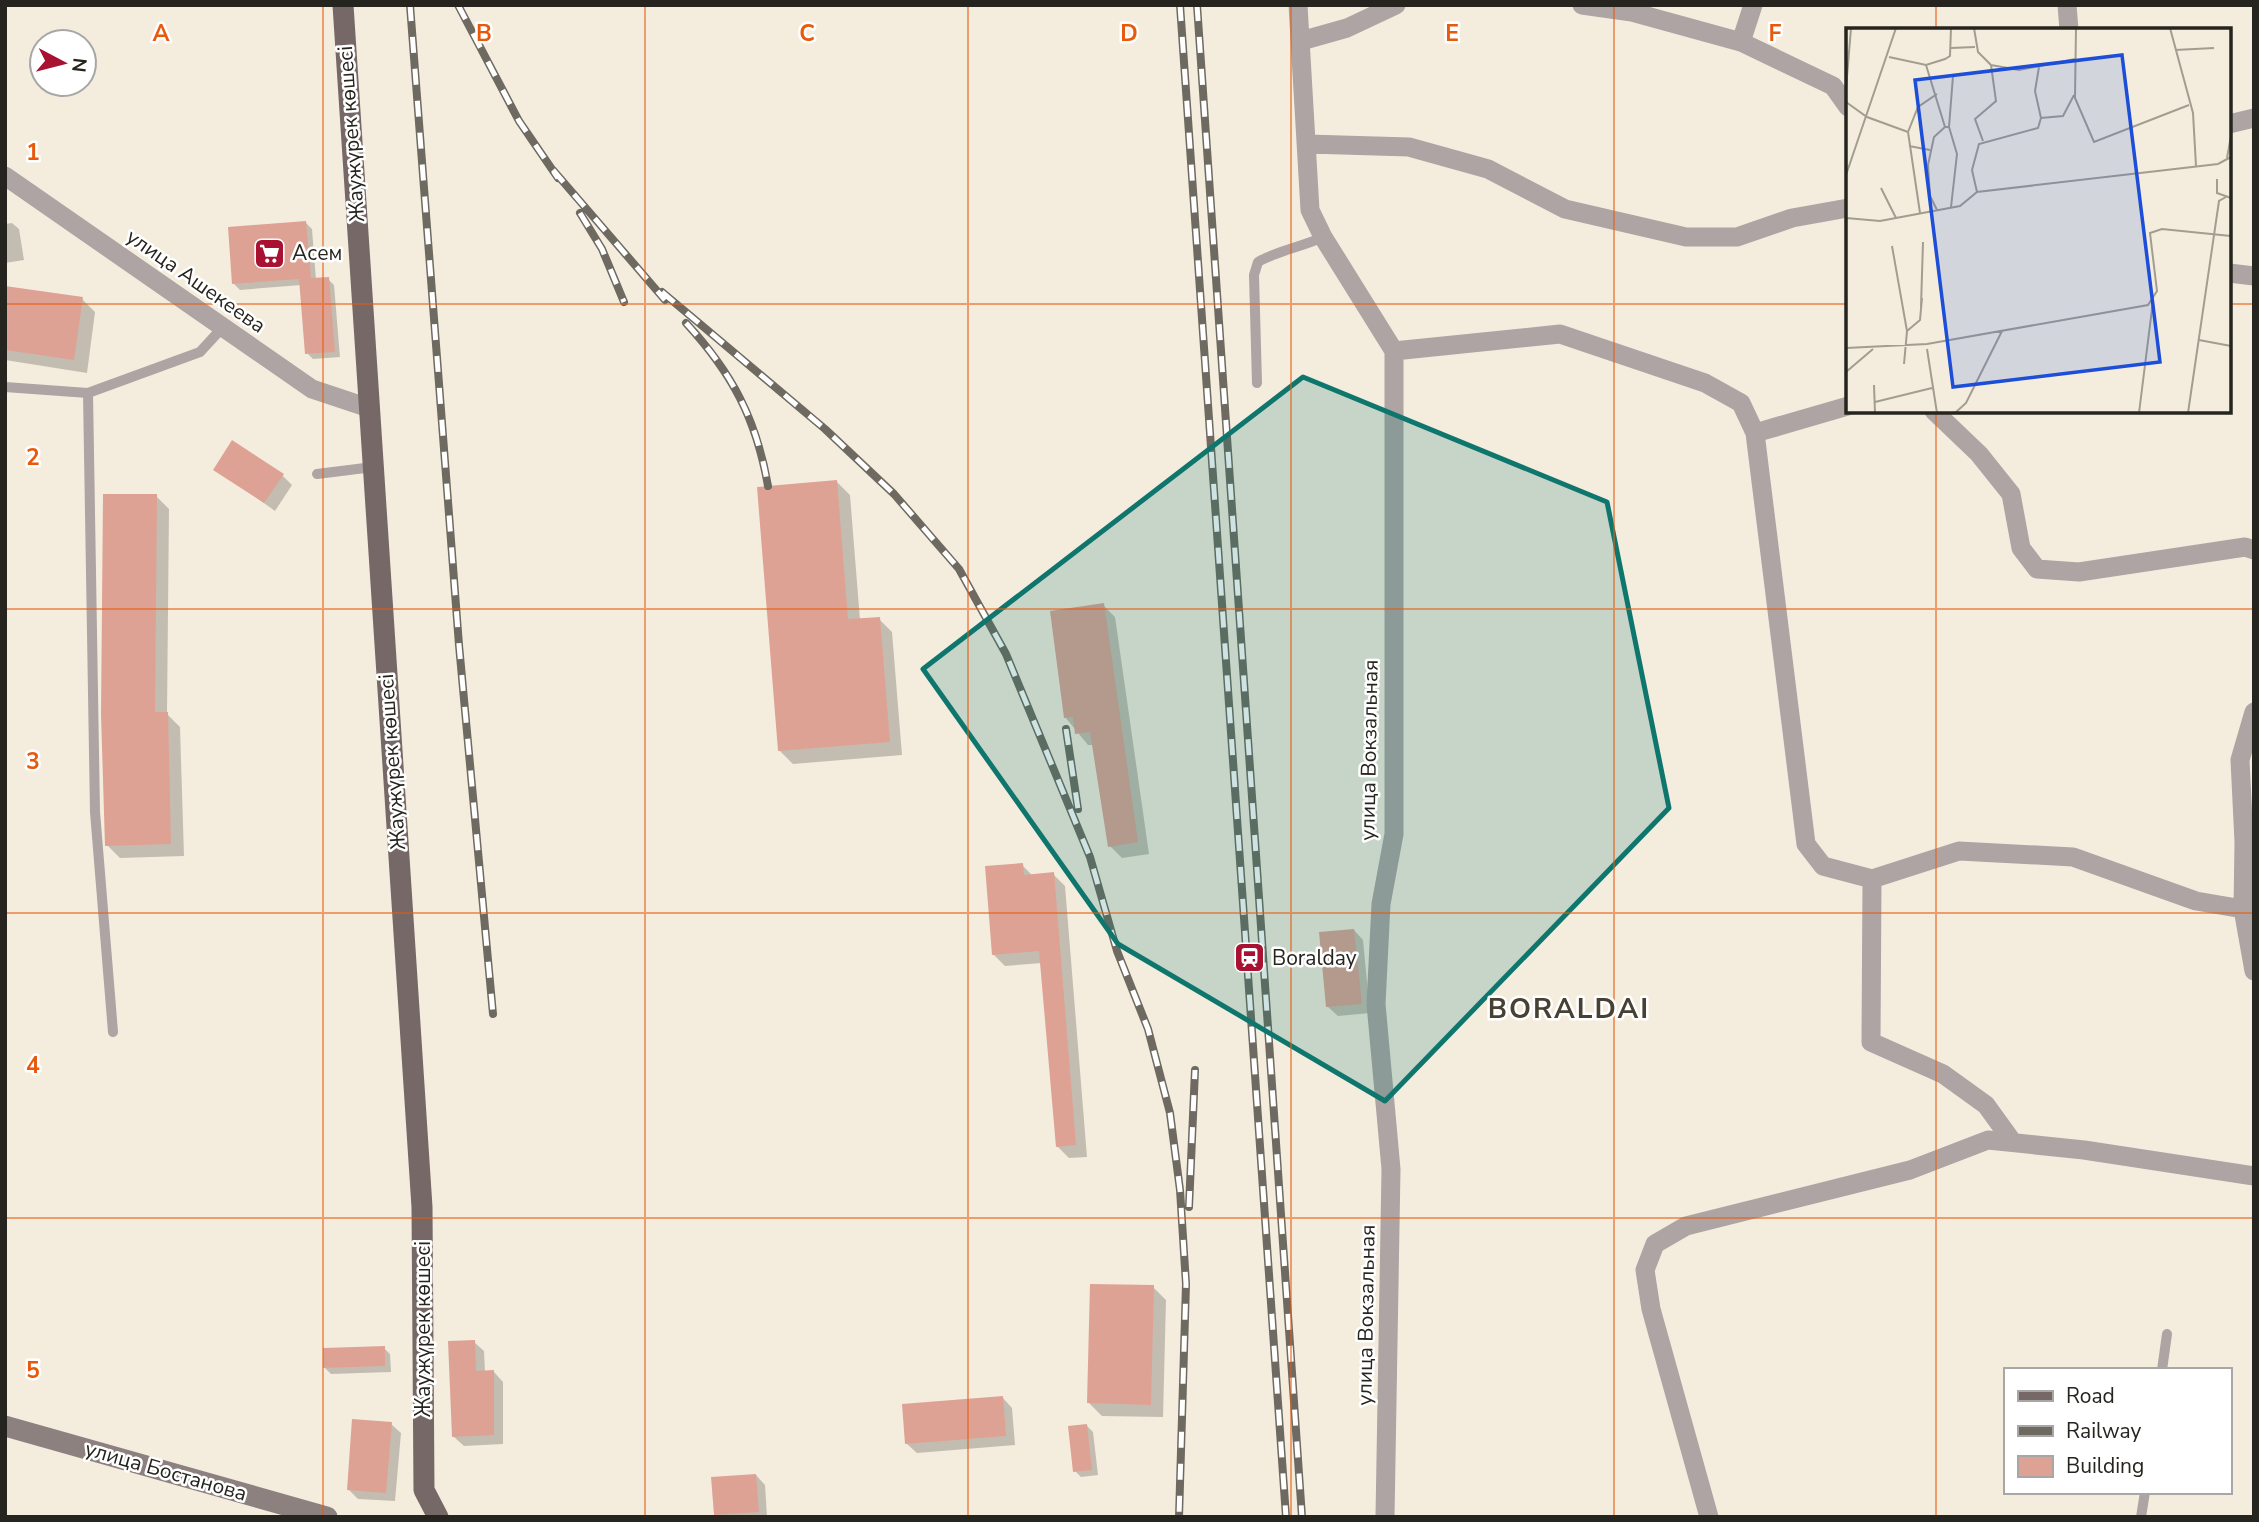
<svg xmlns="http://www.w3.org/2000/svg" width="2259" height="1522" font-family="'Nunito Sans',sans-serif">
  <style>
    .shadow { fill: #0003 }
    .building { fill: #dea295 }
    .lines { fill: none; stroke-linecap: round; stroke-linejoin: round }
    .lane { stroke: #ada4a3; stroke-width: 10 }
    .street { stroke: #ada4a3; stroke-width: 19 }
    .secondary { stroke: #8d8180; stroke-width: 21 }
    .primary { stroke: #766866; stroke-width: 21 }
    .rail-casing { stroke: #6e6a61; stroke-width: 8 }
    .rail { stroke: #fff; stroke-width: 5; stroke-dasharray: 16; stroke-linecap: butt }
    .marked { fill: #0f766e; fill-opacity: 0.2; stroke: #0f766e; stroke-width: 5; stroke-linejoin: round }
    .grid { fill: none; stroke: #e8590c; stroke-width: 2; stroke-opacity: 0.55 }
    .labels { text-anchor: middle; stroke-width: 5; stroke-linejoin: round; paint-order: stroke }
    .street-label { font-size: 21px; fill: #26241e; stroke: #fff }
    .poi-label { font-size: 21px; fill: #26241e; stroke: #fff; text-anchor: start }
    .district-label { font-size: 28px; font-weight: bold; letter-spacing: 2px; fill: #474134; stroke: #fff }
    .inset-road { fill: none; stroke: #a29d91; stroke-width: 2 }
    .view { fill: #1d4ed8; fill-opacity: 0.15; stroke: #1d4ed8; stroke-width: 3.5 }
    .inset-edge { fill: none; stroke: #26241e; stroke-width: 3.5 }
    .grid-label { font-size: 23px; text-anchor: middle; font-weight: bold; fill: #e8590c; stroke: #fff; stroke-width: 5; stroke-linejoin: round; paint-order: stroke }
  </style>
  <rect width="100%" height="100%" fill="#f4edde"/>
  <!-- shadow -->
  <path class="shadow" d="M305,222L312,229L316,280L328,279L334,285L340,357L313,359L307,353L301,285L240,290L234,284Z
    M12,223L19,229L24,260L5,263V224Z
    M5,288L82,299L95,312L87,373L5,360Z
    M216,469L282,475L292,485L275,511Z
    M837,482L850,495L860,620L879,619L892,632L902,755L793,764L779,750Z
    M156,496L169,509L167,714L180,727L184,856L120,858L107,845Z
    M1103,605L1115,617L1149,854L1122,858L1110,846L1094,745H1088L1065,717Z
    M1022,865L1033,876L1053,874L1065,886L1087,1157L1069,1158L1057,1146L1042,963L1005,966L993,954Z
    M1354,930L1363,940L1370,1013L1338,1016L1328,1007Z
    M1153,1287L1166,1300L1163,1417L1102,1416L1089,1403Z
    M474,1342L484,1351L485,1372H494L503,1382V1444L464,1446L454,1437Z
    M384,1348L390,1354L391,1372L331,1374L325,1368Z
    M1003,1398L1012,1408L1015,1445L917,1453L907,1444Z
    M391,1424L401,1433L395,1501L358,1499L348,1489Z
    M1087,1426L1093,1432L1098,1475L1081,1477L1075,1471Z
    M756,1475L765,1485L767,1517H719L716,1514Z"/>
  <!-- building -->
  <path class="building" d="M306,221L311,278L329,277L335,352L305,354L299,279L232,284L228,227Z
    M5,286L83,297L74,360L5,350Z
    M232,440L284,474L264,503L213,470Z
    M837,480L848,619L880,617L890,742L778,751L757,487Z
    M103,494H157L155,712H168L171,844L105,846L101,714Z
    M1104,603L1138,842L1108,847L1090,732L1075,734L1073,717L1064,718L1050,611Z
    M1023,863L1024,875L1054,872L1076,1145L1056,1147L1039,951L992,955L985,866Z
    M1354,929L1362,1004L1326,1007L1319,932Z
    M1090,1284L1154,1285L1151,1405L1087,1403Z
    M475,1340L476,1371L494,1370V1435L452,1437L448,1341Z
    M385,1346V1366L323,1368V1348Z
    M1003,1396L1006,1436L905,1444L902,1404Z
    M352,1419L392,1422L386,1493L347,1490Z
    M1087,1424L1092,1470L1073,1472L1068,1426Z
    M756,1474L759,1512L714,1515L711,1477Z"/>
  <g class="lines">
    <!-- lane -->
    <path class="lane" d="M1257,383L1254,275L1258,262C1279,250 1302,247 1323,237
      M5,387L88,393L200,352L223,327
      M88,393L95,812L113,1032
      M317,474L373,467
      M2162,1370L2167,1334
      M2141,1517L2145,1492"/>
    <!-- street -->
    <path class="street" d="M1298,5L1310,210L1323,237L1394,351V834L1381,904L1376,1004L1391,1169L1385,1517
      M1582,5L1632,12L1741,42L1833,86L1848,107
      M2067,5L2069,30
      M1301,41L1347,28L1396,5
      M1741,42L1753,5
      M2229,124L2254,118
      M1308,144L1409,147L1488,169L1565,209L1686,237H1737L1792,218L1848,208
      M5,176L312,389L369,408
      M2229,273L2254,276
      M1394,351L1560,334L1705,383L1741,403L1755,433L1806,844L1823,866L1872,879L1871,1042L1943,1074L1986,1105L2012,1141
      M1934,411L1979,454L2011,494L2021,548L2037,569L2079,572L2245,547L2254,550
      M1755,433L1848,406
      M2254,712L2240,760L2244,842L2243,909L2254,971
      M1872,879L1959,851L2073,857L2196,901L2243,909
      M1709,1517L1651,1309L1645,1270L1655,1244L1686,1226L1910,1170L1988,1140L2084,1150L2254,1176"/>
    <!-- secondary -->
    <path class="secondary" d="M5,1426L327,1517"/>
    <!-- primary -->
    <path class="primary" d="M343,5L422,1207L424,1490L438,1517"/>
    <defs>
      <path id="rail" d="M410,5L459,645L493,1014
        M458,5L519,121L558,178
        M1180,5L1286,1517
        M1197,5L1302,1517
        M553,170L665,300
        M580,213L602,249L624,302
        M662,292L825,429L894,494L959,569L1006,654L1090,857L1117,951L1148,1029L1170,1113L1180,1190L1186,1284L1179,1517
        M686,323C732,373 756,418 768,486
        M1066,729L1078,809
        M1189,1207L1195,1070"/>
    </defs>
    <!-- rail casing -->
    <use href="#rail" class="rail-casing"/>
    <!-- rail -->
    <use href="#rail" class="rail"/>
  </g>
  <!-- marked area -->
  <path class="marked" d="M1303,377L1607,502L1669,808L1385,1101L1118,944L923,669Z"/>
  <!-- grid -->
  <path class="grid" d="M323,5V1517M645,5V1517M968,5V1517M1291,5V1517M1614,5V1517M1936,5V30M5,304H1848M2229,304H2254M1936,411V1517M5,609H2254M5,913H2254M5,1218H2254"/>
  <!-- icons -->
  <defs>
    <symbol id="supermarket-square" viewBox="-11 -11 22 22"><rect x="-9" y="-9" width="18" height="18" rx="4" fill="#a81132" stroke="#fff"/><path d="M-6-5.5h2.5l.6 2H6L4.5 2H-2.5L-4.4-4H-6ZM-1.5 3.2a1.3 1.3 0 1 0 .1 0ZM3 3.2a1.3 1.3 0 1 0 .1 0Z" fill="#fff"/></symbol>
    <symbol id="station-square" viewBox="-11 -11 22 22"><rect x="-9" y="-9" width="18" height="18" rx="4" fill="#a81132" stroke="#fff"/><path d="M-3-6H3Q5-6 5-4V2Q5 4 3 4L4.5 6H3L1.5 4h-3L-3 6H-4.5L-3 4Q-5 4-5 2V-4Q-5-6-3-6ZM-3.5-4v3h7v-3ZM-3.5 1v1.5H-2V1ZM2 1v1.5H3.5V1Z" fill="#fff"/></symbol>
  </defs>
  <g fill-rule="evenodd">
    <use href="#supermarket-square" x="252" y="236" width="35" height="35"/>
    <use href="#station-square" x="1232" y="940" width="35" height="35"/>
  </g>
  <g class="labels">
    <!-- street labels -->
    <g class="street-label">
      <text transform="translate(351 134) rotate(-94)" y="7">Жаужүрек көшесі</text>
      <text transform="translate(196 281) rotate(35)" y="7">улица Ашекеева</text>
      <text transform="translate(1369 750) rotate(-89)" y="7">улица Вокзальная</text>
      <text transform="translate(392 762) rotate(-94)" y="7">Жаужүрек көшесі</text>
      <text transform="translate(1366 1315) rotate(-89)" y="7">улица Вокзальная</text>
      <text transform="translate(423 1329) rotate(-90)" y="7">Жаужүрек көшесі</text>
      <text transform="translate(166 1471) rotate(16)" y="7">улица Бостанова</text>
    </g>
    <!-- poi labels -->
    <g class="poi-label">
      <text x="292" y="260">Асем</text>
      <text x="1272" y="965">Boralday</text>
    </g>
    <!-- district labels -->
    <g class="district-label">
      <text x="1569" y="1018">BORALDAI</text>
    </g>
  </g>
  <!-- overview -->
  <g transform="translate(1846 28)">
    <rect width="385" height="385" fill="#f4edde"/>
    <path class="inset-road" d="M128,0L132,24L145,37L173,42L229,31M230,0L229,70L248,114L343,77M324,0L347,85L350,138M105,20L129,19M329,22L368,20M43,29L80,37L99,31L104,28L105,0M80,37L99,99M193,39L189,63L195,90M0,61L5,0M0,74L21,89L62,104M103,99L107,48M137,113L129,91L150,73L145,37M63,118L84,122M381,130L385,108M0,147L50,0M371,151V165L385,170M35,160L50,190M131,164L126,142L133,116L192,100L195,90L217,88L228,67M91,182L84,168L82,137L88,109L99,99H103L111,126L105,179M74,185L62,104L72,79L91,66M0,190L34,193L114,178L131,164L372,136L385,129M46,218L61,303L58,336M75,279L77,214M61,303L74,292L76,270M353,312L385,318M0,320L81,316L302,277L311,263L304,205L316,201L385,208M81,321L91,385M0,344L27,321M28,357L29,385M29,374L86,360M109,385L120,375L156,303M293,385L307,273M342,385L373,173L380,169"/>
    <path class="view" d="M276,27L314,334L107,359L69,52Z"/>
    <rect width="385" height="385" class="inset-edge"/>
  </g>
  <g class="grid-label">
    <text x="161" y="41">A</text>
    <text x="484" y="41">B</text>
    <text x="807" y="41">C</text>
    <text x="1129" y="41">D</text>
    <text x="1452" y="41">E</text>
    <text x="1775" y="41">F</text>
    <text x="33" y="160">1</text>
    <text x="33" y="465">2</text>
    <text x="33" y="769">3</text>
    <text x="33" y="1073">4</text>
    <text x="33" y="1378">5</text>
  </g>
  <!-- border -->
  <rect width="2259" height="1522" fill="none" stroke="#26241e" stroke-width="14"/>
  <!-- legend -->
  <rect x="2004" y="1368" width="228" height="126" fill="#ffffff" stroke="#a8a7a5" stroke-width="2"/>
  <rect x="2018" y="1391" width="35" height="10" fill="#766866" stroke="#a8a7a5" stroke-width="2"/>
  <text x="2066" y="1403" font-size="21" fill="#26241e">Road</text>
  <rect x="2018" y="1426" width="35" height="10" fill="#6e6a61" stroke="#a8a7a5" stroke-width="2"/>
  <text x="2066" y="1438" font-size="21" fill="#26241e">Railway</text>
  <rect x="2018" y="1456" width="35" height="21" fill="#dea295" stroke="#a8a7a5" stroke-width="2"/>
  <text x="2066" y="1473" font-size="21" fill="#26241e">Building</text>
  <!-- north arrow -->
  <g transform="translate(63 63) rotate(97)"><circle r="33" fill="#ffffff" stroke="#a8a7a5" stroke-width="2"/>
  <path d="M0-5L12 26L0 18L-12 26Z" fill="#a81132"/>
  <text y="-10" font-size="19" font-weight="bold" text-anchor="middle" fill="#26241e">N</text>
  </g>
</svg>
